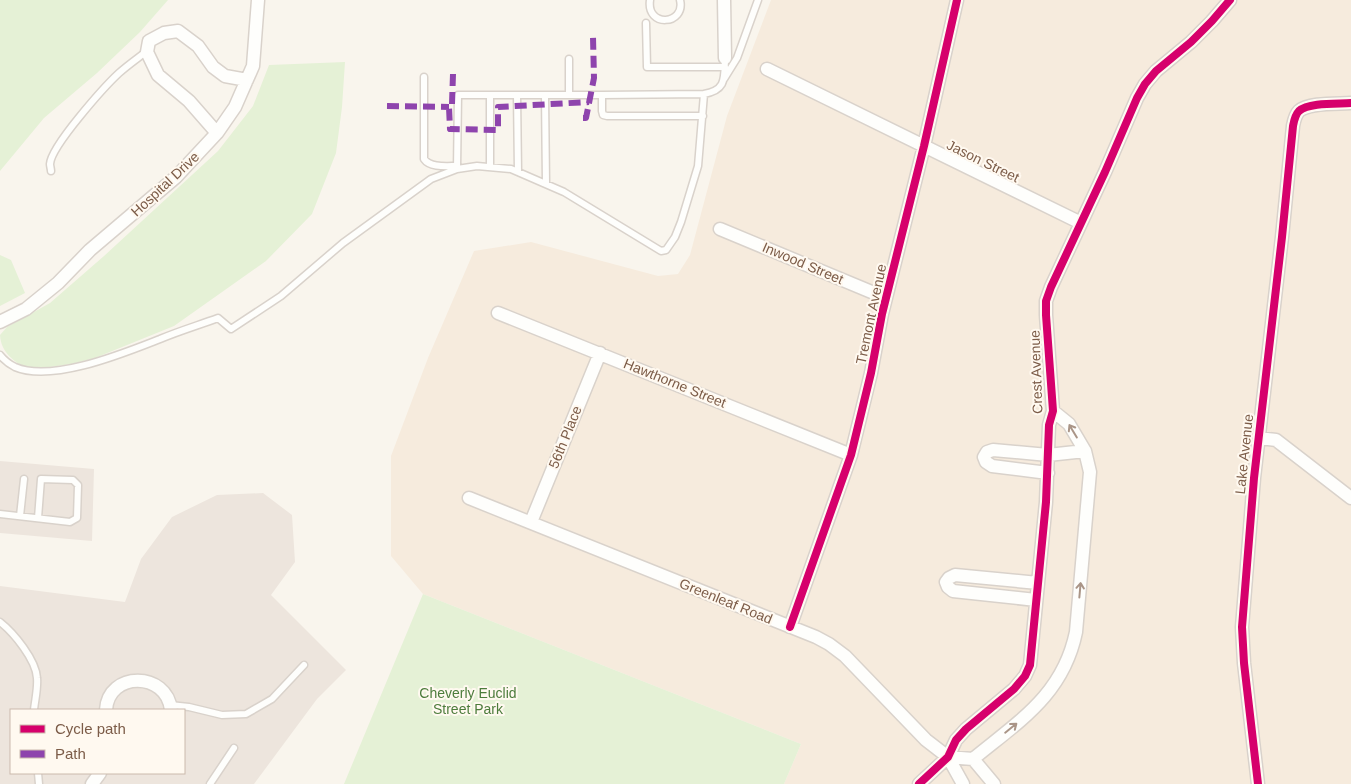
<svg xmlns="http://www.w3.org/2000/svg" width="1351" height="784" font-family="Helvetica,sans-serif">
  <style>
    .residential { fill: #f6ebdd }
    .industrial { fill: #ede5dd; fill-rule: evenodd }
    .green { fill: #e5f1d6 }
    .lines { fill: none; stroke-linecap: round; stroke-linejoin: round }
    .service-casing { stroke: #d9d2cb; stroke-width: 9 }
    .minor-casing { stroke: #d9d2cb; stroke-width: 15 }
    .service { stroke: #fefefc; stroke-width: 6 }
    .minor { stroke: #fefefc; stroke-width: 12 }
    .quiet { stroke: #8e44ad; stroke-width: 6; stroke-dasharray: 12 6; stroke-linecap: butt }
    .cycleway-casing { stroke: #fff9f0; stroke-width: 11 }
    .cycleway { stroke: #d6006c; stroke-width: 8 }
    .oneway { stroke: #aa9587 }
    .labels { text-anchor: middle; stroke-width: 4; stroke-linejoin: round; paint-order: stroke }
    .street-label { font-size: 14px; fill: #7c5c48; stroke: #fff9f0 }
    .park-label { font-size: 14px; fill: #4d7c3c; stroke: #fff9f0 }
  </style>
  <rect width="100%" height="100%" fill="#f9f5ed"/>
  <!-- residential -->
  <path class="residential" d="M771,0H1351V784H784L801,744L423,594L391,556V456L428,358L474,251L531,242L658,276L678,274L690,255L727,116Z"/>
  <!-- industrial -->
  <path class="industrial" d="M0,461L94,469L92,541L0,533Z
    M263,493L292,515L295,562L271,595L346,670L317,699L254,784H0V586L125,602L141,559L172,517L217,495ZM11,710H184V773H11Z"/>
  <!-- green -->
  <path class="green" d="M0,0H168L140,32L97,73L44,118L0,171Z
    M345,62L342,107L336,153L312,214L266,261L174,326L95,358L71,364L28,370C14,361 1,353 0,335L7,327L50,303L104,256L218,151L253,106L269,65Z
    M0,255L11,260L25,293L0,306Z
    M423,594L801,744L784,784H344Z"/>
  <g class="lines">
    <defs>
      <path id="service" d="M650,0C646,28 686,25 680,0
        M646,23L647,67H725
        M424,77V159C430,168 447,166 457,166
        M724,79L737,58L758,0
        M490,95V167
        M517,95L518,172
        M569,95H602
        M703,116H607L603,115L602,111V95L704,94
        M457,169L458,95H545
        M51,171C51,169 50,166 50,164C51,146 105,86 119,73C128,65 138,58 147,51
        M546,184L545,95H569V59
        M0,355C4,360 9,364 15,367C52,383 124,353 160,339C179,331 199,325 218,318L231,329L281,296L343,243L431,179L457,169L477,166L511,169L518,172L564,192L661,251L666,250L675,237L681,222L698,166L704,94C727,90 724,78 725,58
        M0,514L70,522L77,518L78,485L73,480L41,479L38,518
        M20,516L24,479
        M0,622C14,633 36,660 37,678C38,688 35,700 34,710
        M170,705L189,707L222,715L246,714L272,699L304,665
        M38,773L39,784
        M210,784L234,748"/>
      <path id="minor" d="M724,0L725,58
        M767,69L1081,223
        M217,133L189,101L158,75L147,52L149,41L164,33L178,31L198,46L213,67L225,76L247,80
        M720,229L886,298
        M498,313L851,455
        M0,322L26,309L58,283L90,250L176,177L217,133L235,107L253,66L258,0
        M1259,438L1276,440L1351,498
        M1048,473L992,466L986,462L984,457L987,452L993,450L1048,455L1085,451
        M469,498L816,637L829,644L845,656L926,740L948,757L963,784
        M531,522L600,353
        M1036,600L953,591L948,587L946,582L949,578L955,575L1038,583
        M790,627L851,455L871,373L882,314L924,146L957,0
        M106,710C108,671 167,671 171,710
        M948,757L973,759C1019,721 1063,695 1076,632L1090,472L1085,451L1069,424L1053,411
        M973,759L994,784
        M92,784L100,773
        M919,784L948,757L956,740L966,729L1014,689L1025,676L1030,665L1046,502L1049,425L1053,411L1046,315V301L1051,287L1105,172L1137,98L1145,84L1156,71L1191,42L1212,21L1230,0
        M1258,784L1244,663L1242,627L1254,478L1282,237L1293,126C1294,121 1295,115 1299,111C1309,102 1338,104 1351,103"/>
    </defs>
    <!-- service casing -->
    <use href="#service" class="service-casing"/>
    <!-- minor casing -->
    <use href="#minor" class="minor-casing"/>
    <!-- service -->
    <use href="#service" class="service"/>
    <!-- minor -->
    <use href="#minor" class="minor"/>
    <!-- quiet -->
    <path class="quiet" d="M453,74L452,104L449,107L450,129L498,130V107L589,102
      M387,106L449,107
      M583,118H586L594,78L593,37"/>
    <defs>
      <path id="cycleway" d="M790,627L851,455L871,373L882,314L924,146L957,0
        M919,784L948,757L956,740L966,729L1014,689L1025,676L1030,665L1046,502L1049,425L1053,411L1046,315V301L1051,287L1105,172L1137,98L1145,84L1156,71L1191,42L1212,21L1230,0
        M1258,784L1244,663L1242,627L1254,478L1282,237L1293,126C1294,121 1295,115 1299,111C1309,102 1338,104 1351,103"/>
    </defs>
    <!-- cycleway casing -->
    <use href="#cycleway" class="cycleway-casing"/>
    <!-- cycleway -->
    <use href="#cycleway" class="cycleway"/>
  </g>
  <!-- one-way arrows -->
  <defs><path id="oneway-shaft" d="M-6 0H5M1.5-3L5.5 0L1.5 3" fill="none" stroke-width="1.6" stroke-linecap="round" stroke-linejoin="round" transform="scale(1.25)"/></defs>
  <g class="oneway">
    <use href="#oneway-shaft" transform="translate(1073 431) rotate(-121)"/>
    <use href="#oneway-shaft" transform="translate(1080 590) rotate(-85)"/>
    <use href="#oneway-shaft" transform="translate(1011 728) rotate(-39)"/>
  </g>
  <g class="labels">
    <!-- street labels -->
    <g class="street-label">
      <text transform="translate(983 161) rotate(26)" y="5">Jason Street</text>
      <text transform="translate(165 184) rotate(-43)" y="5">Hospital Drive</text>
      <text transform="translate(803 263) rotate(23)" y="5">Inwood Street</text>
      <text transform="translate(871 314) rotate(-78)" y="5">Tremont Avenue</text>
      <text transform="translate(1036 372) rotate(-92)" y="5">Crest Avenue</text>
      <text transform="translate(675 383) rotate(22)" y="5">Hawthorne Street</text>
      <text transform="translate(565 437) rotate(-68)" y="5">56th Place</text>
      <text transform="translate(1244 454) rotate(-84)" y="5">Lake Avenue</text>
      <text transform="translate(726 601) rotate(22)" y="5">Greenleaf Road</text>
    </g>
    <!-- park labels -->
    <g class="park-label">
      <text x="468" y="698">Cheverly Euclid<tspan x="468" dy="16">Street Park</tspan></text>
    </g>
  </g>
  <!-- legend -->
  <rect x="10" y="709" width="175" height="65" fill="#fff9f0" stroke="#cbbaad"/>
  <rect x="20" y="725" width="25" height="8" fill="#d6006c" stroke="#cbbaad"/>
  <text x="55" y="734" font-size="15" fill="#7c5c48">Cycle path</text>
  <rect x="20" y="750" width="25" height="8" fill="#8e44ad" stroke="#cbbaad"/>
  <text x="55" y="759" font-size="15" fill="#7c5c48">Path</text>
</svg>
